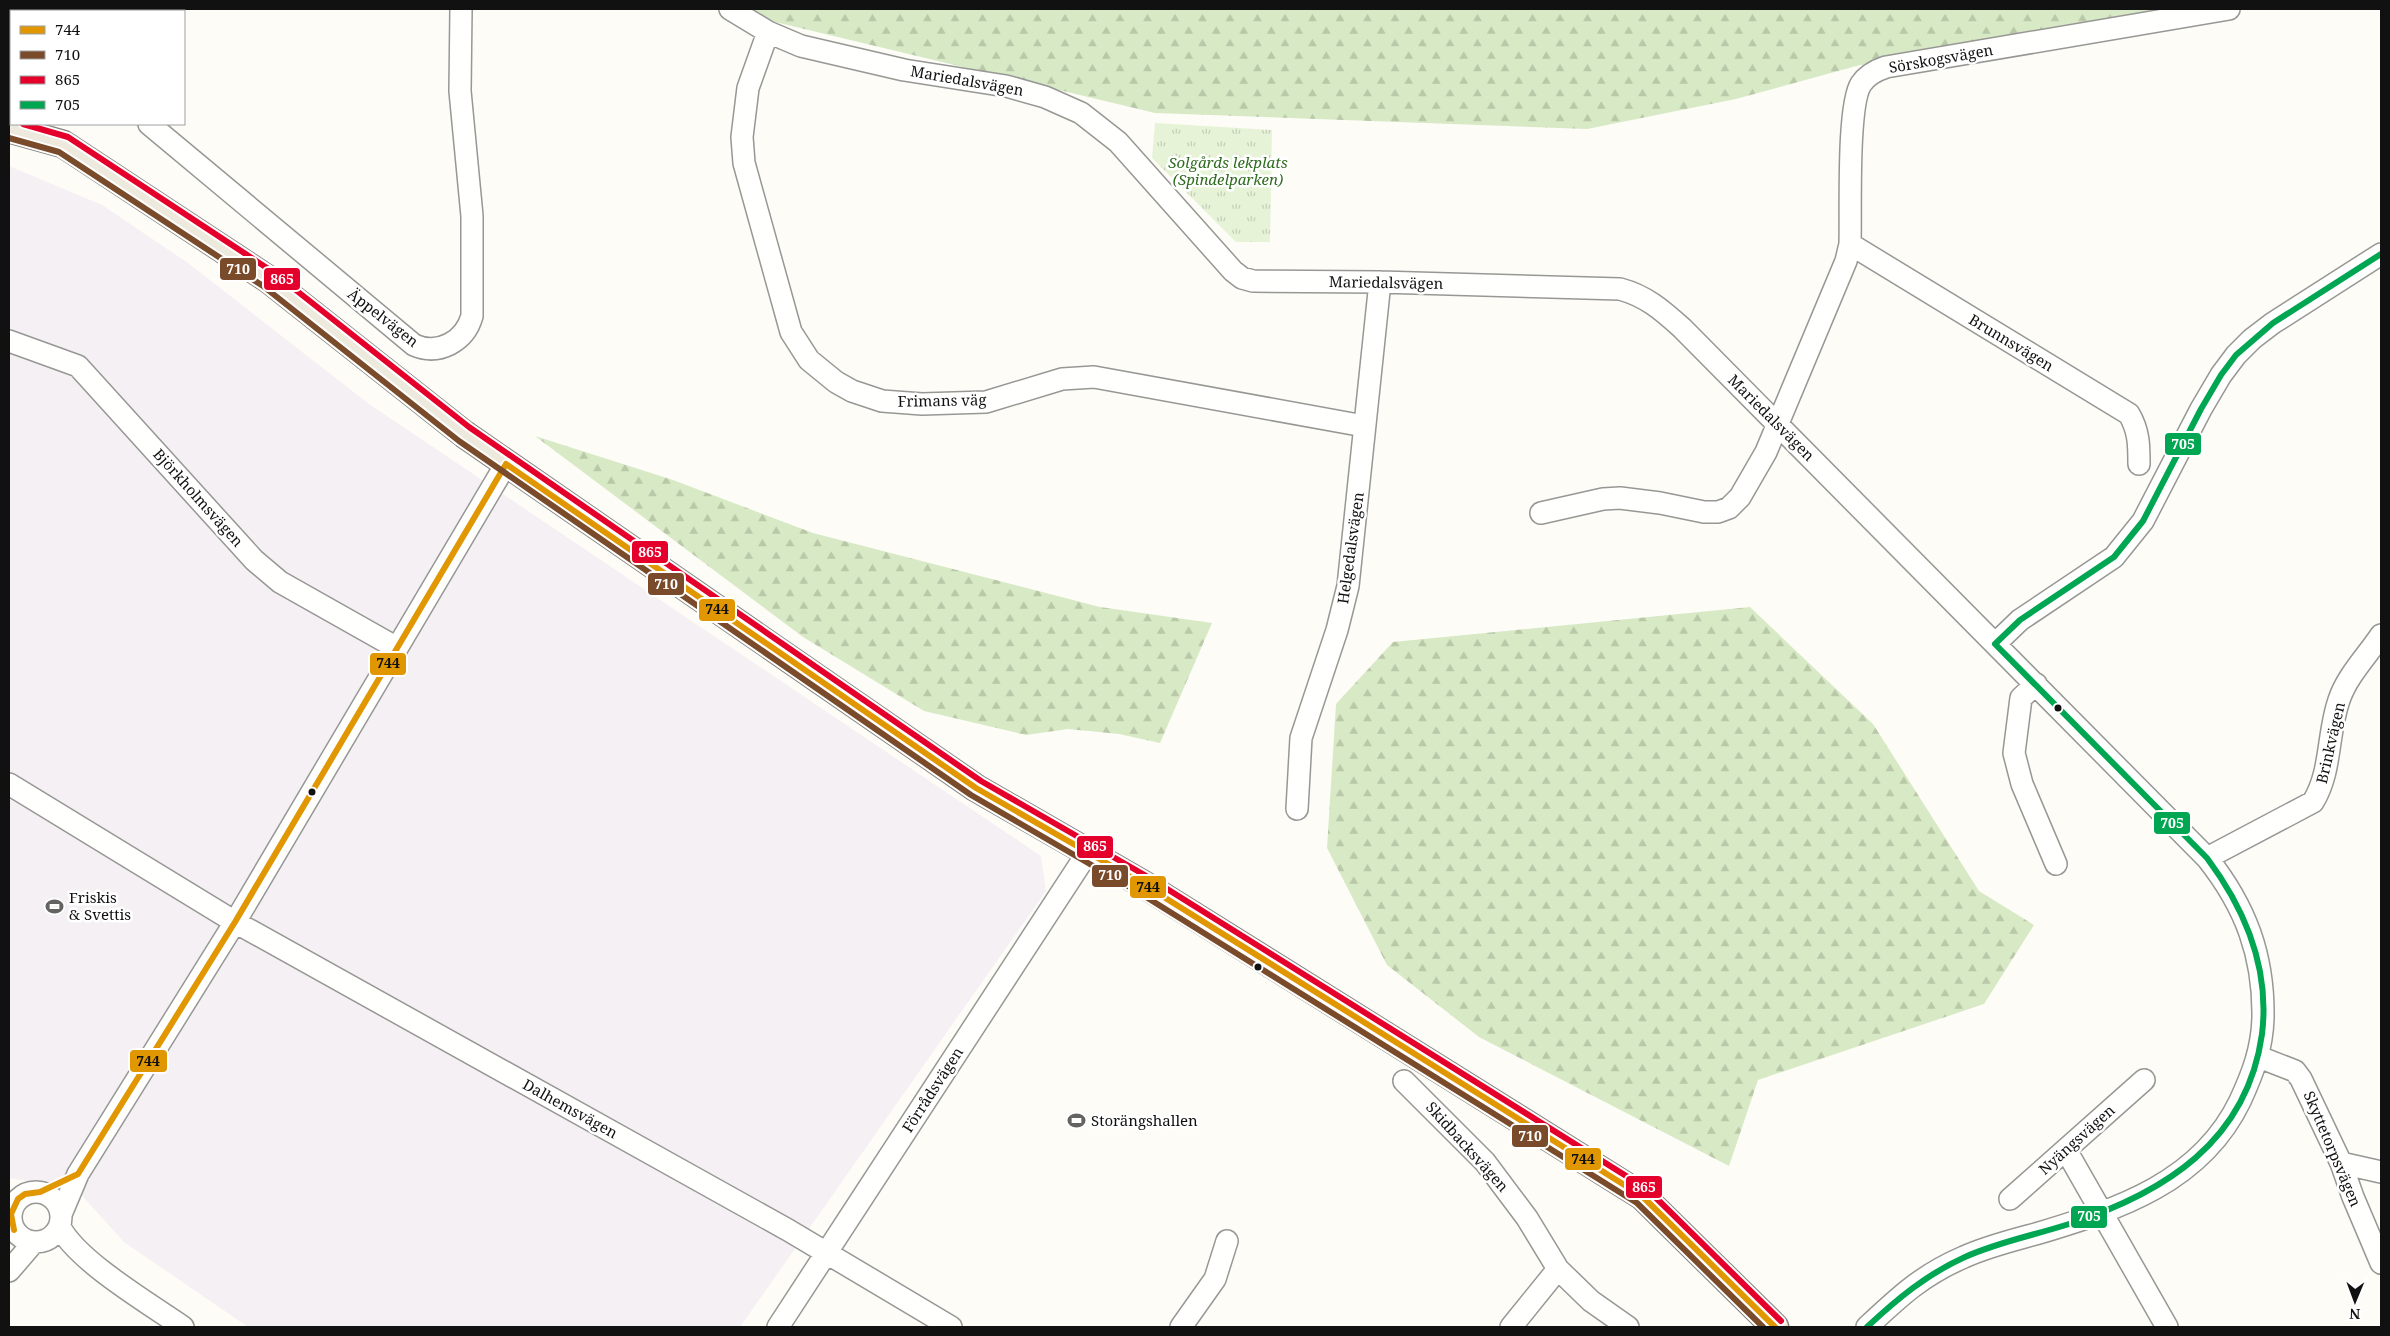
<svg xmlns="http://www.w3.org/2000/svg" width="2390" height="1336" font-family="'Noto Serif',serif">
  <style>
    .industrial { fill: #f5f0f3 }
    .forest { fill: url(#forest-firs) }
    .park { fill: url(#park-tufts) }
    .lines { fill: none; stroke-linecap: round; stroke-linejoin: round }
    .minor-casing { stroke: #979795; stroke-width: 24 }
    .major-casing { stroke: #858482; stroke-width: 29 }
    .minor { stroke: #fffffe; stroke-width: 21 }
    .major { stroke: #ede9dc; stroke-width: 26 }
    .bus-1-casing { stroke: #fff; stroke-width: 10 }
    .bus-2-casing { stroke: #fff; stroke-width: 10 }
    .bus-3-casing { stroke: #fff; stroke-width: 10 }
    .bus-4-casing { stroke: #fff; stroke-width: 10 }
    .bus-1 { stroke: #e09702; stroke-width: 6 }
    .bus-2 { stroke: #7a4b2a; stroke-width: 6 }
    .bus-3 { stroke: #e4002b; stroke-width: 6 }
    .bus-4 { stroke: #00a651; stroke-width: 6 }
    .bus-dot { fill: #111; stroke: #fff; stroke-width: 2 }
    .labels { text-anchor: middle; stroke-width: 5; stroke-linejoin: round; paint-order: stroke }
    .street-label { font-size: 15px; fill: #111; stroke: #fff }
    .park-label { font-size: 15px; font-style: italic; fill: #2f6b1f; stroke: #fff }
    .poi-label { font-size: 15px; fill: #111; stroke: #fff; text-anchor: start }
    .line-badge { stroke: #fff; stroke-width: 2 }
    .badge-label { font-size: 14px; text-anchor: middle; font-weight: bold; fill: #fff }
    .pale-badge-label { font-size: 14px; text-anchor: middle; font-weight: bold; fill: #111 }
  </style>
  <defs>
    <pattern id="forest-firs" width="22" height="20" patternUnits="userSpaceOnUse" patternTransform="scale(1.25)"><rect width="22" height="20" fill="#d8eac5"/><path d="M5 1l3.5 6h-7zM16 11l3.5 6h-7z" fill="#b8c8a8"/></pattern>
    <pattern id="park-tufts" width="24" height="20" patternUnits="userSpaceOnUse" patternTransform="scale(1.25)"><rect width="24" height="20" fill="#e7f3d7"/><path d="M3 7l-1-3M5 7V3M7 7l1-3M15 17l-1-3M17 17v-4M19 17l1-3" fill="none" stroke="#c5cfb8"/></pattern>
  </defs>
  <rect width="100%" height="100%" fill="#fdfcf7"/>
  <!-- industrial -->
  <path class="industrial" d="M9,166L102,205L188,263L369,404L1041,856L1046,891L740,1327H248L124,1242L77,1190L9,1178Z"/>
  <!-- forest -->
  <path class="forest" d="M751,9H2160L1860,65L1736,99L1587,129L1155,113L771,21Z
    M535,436L673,480L813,533L1100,607L1212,623L1160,743L1119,734L1068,729L1026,735L924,711L803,637Z
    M1750,607L1873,724L1979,891L2034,925L1984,1004L1758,1080L1729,1166L1479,1037L1387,965L1327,848L1336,704L1393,642Z"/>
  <!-- park -->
  <path class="park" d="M1155,123L1272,130L1270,242H1236L1152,158Z"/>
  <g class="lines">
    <defs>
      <path id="minor" d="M9,9L12,11
        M730,9L768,32L801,46L904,70L1006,86L1045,97L1081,113L1118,142L1233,271L1242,278L1253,281L1380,282L1620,289C1646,296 1662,310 1682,328L2207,858C2246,907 2264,956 2263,1018C2262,1049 2253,1073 2240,1101C2201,1182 2119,1209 2039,1233C2014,1240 1988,1246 1964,1257C1922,1275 1899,1297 1867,1327
        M768,32L748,88L742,137L744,163L791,332L809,360L836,382L852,391L882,401L922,404L986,402L1062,379L1094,377L1364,426
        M149,124L414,345C439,356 465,341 472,316V216L460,91L461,9
        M1850,244L2129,414C2139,431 2139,445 2139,464
        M9,341L78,366L254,560L280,582L397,648
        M1541,513L1603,499L1620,498L1660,503L1704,512H1718L1729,508L1740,497L1766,452L1846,261L1850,244C1851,213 1847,106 1861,84C1867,75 1877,70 1886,67L2229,9
        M1995,644L2020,620L2114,557L2143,521L2201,409L2221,375L2236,355L2252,339L2273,323L2381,254
        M2036,684L2021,698L2014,753L2022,784L2056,864
        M9,784L235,922L788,1230L951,1327
        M1297,809L1301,738L1337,630L1348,586L1380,282
        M2207,858L2313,802C2332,771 2327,734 2339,700C2347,676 2367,656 2381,635
        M2259,1057L2295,1071L2301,1079L2341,1163L2353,1197L2381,1263
        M1404,1081L1485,1162L1527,1218L1558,1269L1591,1301L1628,1327
        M2066,1150L2167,1327
        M2341,1163L2381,1172
        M11 1217a25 25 0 1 1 50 0a25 25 0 1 1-50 0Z
        M2010,1199L2144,1080
        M62,1212L78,1174L235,922L506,464
        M60,1227C77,1261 150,1304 183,1327
        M9,1271L34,1242
        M778,1327L1088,852
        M1181,1327L1215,1279L1227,1241
        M1511,1327L1558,1269"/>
      <path id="major" d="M9,129L63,144L268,279L464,434L976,788L1143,884L1642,1196L1775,1327"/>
    </defs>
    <!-- minor casing -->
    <use href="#minor" class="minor-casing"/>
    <!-- major casing -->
    <use href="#major" class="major-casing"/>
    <!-- minor -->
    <use href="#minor" class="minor"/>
    <!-- major -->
    <use href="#major" class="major"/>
    <defs>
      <path id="bus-1" d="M506,464L976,788L1143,884L1642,1196L1775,1327
        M14,1230L11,1214L18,1199L25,1194L40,1192L78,1174L235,922L506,464"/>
      <path id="bus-2" d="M9,138L59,152L263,286L459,441L971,795L1138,892L1637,1203L1763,1327"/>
      <path id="bus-3" d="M23,124L68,137L273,272L469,427L981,781L1148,877L1647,1189L1781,1321"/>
      <path id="bus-4" d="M1995,644L2020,620L2114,557L2143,521L2201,409L2221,375L2236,355L2273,323L2381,254
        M1867,1327C1897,1299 1927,1274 1965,1257C1998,1242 2035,1235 2069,1224C2164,1193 2247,1142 2262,1034C2270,969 2245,909 2207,858L1995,644"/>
    </defs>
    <!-- bus-1 casing -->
    <use href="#bus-1" class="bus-1-casing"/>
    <!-- bus-2 casing -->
    <use href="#bus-2" class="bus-2-casing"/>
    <!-- bus-3 casing -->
    <use href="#bus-3" class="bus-3-casing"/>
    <!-- bus-4 casing -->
    <use href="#bus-4" class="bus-4-casing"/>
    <!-- bus-1 -->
    <use href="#bus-1" class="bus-1"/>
    <!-- bus-2 -->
    <use href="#bus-2" class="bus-2"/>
    <!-- bus-3 -->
    <use href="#bus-3" class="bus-3"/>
    <!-- bus-4 -->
    <use href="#bus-4" class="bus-4"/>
  </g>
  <!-- icons -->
  <defs>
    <symbol id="stadium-bare" viewBox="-9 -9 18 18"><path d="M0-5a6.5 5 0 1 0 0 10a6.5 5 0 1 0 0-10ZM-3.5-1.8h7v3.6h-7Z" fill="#646362" stroke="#fff" stroke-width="2.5" paint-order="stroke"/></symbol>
  </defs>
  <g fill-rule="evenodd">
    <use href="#stadium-bare" x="42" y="894" width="25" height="25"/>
    <use href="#stadium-bare" x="1064" y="1108" width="25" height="25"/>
  </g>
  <!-- markers -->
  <g class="bus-dot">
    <circle cx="2058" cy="708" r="4.5"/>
    <circle cx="312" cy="792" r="4.5"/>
    <circle cx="1258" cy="967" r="4.5"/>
  </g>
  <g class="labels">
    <!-- street labels -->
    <g class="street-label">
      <text transform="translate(1941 59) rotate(-10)" y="5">Sörskogsvägen</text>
      <text transform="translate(967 81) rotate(10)" y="5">Mariedalsvägen</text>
      <text transform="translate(1386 283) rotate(1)" y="5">Mariedalsvägen</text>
      <text transform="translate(383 318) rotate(38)" y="5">Äppelvägen</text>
      <text transform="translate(2011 343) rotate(31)" y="5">Brunnsvägen</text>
      <text transform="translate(942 401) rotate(-1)" y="5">Frimans väg</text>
      <text transform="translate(1771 418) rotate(45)" y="5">Mariedalsvägen</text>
      <text transform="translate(198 498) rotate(48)" y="5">Björkholmsvägen</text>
      <text transform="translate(1351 548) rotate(-82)" y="5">Helgedalsvägen</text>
      <text transform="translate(2331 743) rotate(-77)" y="5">Brinkvägen</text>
      <text transform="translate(933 1090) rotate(-57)" y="5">Förrådsvägen</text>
      <text transform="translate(570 1109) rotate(29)" y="5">Dalhemsvägen</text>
      <text transform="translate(2077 1140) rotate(-42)" y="5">Nyängsvägen</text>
      <text transform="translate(1467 1147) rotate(48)" y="5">Skidbacksvägen</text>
      <text transform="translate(2332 1149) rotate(67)" y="5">Skyttetorpsvägen</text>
    </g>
    <!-- park labels -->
    <g class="park-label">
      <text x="1228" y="168">Solgårds lekplats<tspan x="1228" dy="17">(Spindelparken)</tspan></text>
    </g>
    <!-- poi labels -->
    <g class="poi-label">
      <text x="69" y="903">Friskis<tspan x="69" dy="17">&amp; Svettis</tspan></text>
      <text x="1091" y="1126">Storängshallen</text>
    </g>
  </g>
  <g class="line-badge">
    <rect x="219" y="257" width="38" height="24" rx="5" fill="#7a4b2a"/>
    <rect x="263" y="267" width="38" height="24" rx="5" fill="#e4002b"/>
    <rect x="2164" y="432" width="38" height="24" rx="5" fill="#00a651"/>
    <rect x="631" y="540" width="38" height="24" rx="5" fill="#e4002b"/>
    <rect x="647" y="572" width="38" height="24" rx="5" fill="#7a4b2a"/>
    <rect x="698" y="598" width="38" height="24" rx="5" fill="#e09702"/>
    <rect x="369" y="652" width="38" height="24" rx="5" fill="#e09702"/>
    <rect x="2153" y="811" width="38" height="24" rx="5" fill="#00a651"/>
    <rect x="1076" y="835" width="38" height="24" rx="5" fill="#e4002b"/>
    <rect x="1091" y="864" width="38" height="24" rx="5" fill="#7a4b2a"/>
    <rect x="1129" y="875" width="38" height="24" rx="5" fill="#e09702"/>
    <rect x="129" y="1049" width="39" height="24" rx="5" fill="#e09702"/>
    <rect x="1511" y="1124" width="38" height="24" rx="5" fill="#7a4b2a"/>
    <rect x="1564" y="1147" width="38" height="24" rx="5" fill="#e09702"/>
    <rect x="1625" y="1175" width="38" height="24" rx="5" fill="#e4002b"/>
    <rect x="2070" y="1205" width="38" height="24" rx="5" fill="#00a651"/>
  </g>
  <g class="badge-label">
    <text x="238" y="274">710</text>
    <text x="282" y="284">865</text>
    <text x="2183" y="449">705</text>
    <text x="650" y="557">865</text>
    <text x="666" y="589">710</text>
    <text x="2172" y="828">705</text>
    <text x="1095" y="851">865</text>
    <text x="1110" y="880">710</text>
    <text x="1530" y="1141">710</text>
    <text x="1644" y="1192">865</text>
    <text x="2089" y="1221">705</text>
  </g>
  <g class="pale-badge-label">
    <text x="717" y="614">744</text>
    <text x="388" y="668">744</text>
    <text x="1148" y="892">744</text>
    <text x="148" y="1066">744</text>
    <text x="1583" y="1164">744</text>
  </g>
  <!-- border -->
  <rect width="2390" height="1336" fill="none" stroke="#111111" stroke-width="20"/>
  <!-- legend -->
  <rect x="10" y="10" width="175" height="115" fill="#ffffff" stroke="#a0a0a0"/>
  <rect x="20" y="26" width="25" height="8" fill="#e09702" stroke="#a0a0a0"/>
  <text x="55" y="35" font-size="15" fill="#111111">744</text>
  <rect x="20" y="51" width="25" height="8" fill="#7a4b2a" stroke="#a0a0a0"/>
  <text x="55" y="60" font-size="15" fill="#111111">710</text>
  <rect x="20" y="76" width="25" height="8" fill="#e4002b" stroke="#a0a0a0"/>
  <text x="55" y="85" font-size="15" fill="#111111">865</text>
  <rect x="20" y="101" width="25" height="8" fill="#00a651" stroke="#a0a0a0"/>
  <text x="55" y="110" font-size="15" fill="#111111">705</text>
  <!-- north arrow -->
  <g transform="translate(2355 1301) rotate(181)" stroke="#ffffff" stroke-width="4" paint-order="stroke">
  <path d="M0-4L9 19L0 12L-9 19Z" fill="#111111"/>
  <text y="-8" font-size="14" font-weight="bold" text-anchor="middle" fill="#111111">N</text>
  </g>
</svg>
